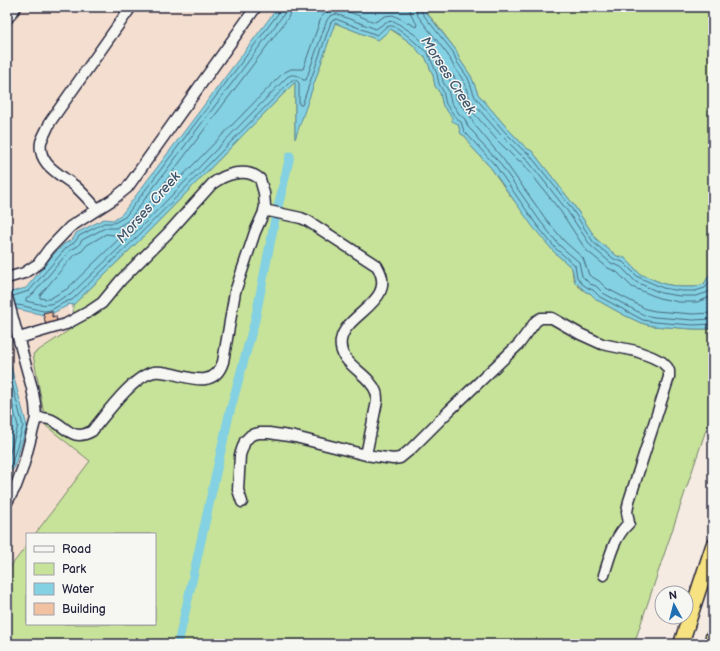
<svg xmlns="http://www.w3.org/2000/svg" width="720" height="651" font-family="'Balsamiq Sans',sans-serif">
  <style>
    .built { fill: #f4decf }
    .green { fill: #c7e299; stroke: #74826a }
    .water { fill: #83d1e2; stroke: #5c8b9f }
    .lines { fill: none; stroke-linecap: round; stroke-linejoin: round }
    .shore { stroke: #49687e; stroke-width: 1 }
    .canal { stroke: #83d1e2; stroke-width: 9 }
    .building { fill: #f2c1a2; stroke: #22223b; filter: url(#shadow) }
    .minor-casing { stroke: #22223b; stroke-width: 13 }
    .highway-casing { stroke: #22223b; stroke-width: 17 }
    .minor { stroke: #f6f6f2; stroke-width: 10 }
    .highway { stroke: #f7e281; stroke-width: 14 }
    .labels { text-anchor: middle; stroke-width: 3; stroke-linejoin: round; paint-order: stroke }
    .water-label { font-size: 14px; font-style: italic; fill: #3f576d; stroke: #f6f6f2 }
  </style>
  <defs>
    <filter id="shadow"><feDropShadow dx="1.5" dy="3" stdDeviation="0" flood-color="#0004"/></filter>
  </defs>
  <rect width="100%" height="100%" fill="#f5ebe2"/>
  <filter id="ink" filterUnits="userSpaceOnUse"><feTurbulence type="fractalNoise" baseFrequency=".025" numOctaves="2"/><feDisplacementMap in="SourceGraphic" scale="8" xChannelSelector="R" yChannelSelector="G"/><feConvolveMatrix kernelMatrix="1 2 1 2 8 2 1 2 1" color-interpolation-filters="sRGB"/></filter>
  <g filter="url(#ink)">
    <!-- built -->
    <path class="built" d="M7,7H278L122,214L113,220L104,219L80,232L73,239L64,244L26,288L7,293Z
      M67,306L74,327L33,354L46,426L90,461L35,534H27V545L8,570L11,590L7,597V475L15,468L27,426L7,352V312L17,309L44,315L53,313Z"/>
    <!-- green -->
    <path class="green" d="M424,7H713V269L704,284L695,287H681L664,284L640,274L625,258L617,256L597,240L573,204L532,151L526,148L507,128L478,94L471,76L460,60L456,50L434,21L425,11Z
      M335,23L378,40L390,29C402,37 414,43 421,55L425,56L433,75L435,86L440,93L443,106L458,124L461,134C466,136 469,140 470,145L491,168L509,194L554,252L572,268L573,278L578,286L586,292L590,293L597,300L624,315L641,323L653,326L693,329H705L713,328V409L634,644H7V597L11,589L8,570L27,545V624H155V534H35L90,461L46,426L33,354L74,327L73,305L143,237L295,82V137Z"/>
    <!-- water -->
    <path class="water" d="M278,7H424L425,11L456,50L460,60L471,76L478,94L507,128L526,148L532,151L573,204L597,240L617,256L625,258L640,274L664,284L681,287H695L704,284L713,269V328L705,329H693L653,326L641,323L624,315L597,300L590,293L586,292L575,282L572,268L554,252L533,227L491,168L470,145C469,140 466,136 461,134L458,124L452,121V117L443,106L440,93L435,86L433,75L425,56L421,55C414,43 402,37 391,29L378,40L335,23L295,139V82L143,237L73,305L68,304L67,306L53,313L44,315L17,309L7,312V293L26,288L54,254L64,244L73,239L76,233L104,219L113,220L122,214Z
      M7,352L27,426L14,468L7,475Z"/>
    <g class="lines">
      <!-- shore -->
      <path class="shore" d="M286,7L284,14L129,220L116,228H105L82,240L78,246L69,251L33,294L26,298V301C38,304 47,307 58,301C62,298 65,296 70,295L137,231L287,77C293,73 299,75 303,80H306L327,20L330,16L336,14L376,29L386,22L394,21L414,34L432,50L441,72L443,82L448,90L451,102L460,115L465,119L468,127L476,135L478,140L499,162L540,221L560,246L579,262L582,276L590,284L596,286L603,293L644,315L654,317L693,320L713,319
        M292,7L288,18L147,206V209H150L283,73L291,69H303L321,18C332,0 359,17 375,22L385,16L393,15L416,27L417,24L412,17L409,7
        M415,7L418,16L448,55L453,65L463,80L470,99L500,134L520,154L525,157L566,209L591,246L611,263L621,267L636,282L661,293L680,296H696L706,293L710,291L713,286
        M420,7L422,13L453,52L457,62L468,78L475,97L504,131L523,150L529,154L570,206L594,243L614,259L623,262L638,277L663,288L681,291H695L705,288L713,277
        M121,233L123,234L122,236L67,289L49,299H45L40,298V295L73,256L82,251L87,245L106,234L114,235Z
        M13,296L29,291L66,248L75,242L79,236L104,223H114L125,217L280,11L281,7
        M713,296L697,302H679L659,298L632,287L617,272L608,268L586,250L561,212L522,162L516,159L496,139L466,104L458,83L452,74H449V79L454,88L456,99L470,115L474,124L503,159L545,218L564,241L583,258L589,275L599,281L606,288L646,309L655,311L693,314L713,313
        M15,305C25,305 36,310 44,311C55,311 62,301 72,300L140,234L292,80H296L299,83V104L300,105H302L331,22L336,19L377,35C380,33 385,26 390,26C398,24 421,49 428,53L437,74L439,84L443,91L446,104L456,118L461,122L464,131L495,165L536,224L556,249L575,265L577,277L581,283L588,288L593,290L600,297L643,320L654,322L693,325L713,324
        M7,364L23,426L11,466L7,470
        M7,384L18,426L7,462"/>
      <!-- canal -->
      <path class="canal" d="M178,644L229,415L255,320L274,224L290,156"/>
    </g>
    <!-- building -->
    <path class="building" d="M52,311V317L56,316L57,323L46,325L43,313Z"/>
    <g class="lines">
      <defs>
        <path id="minor" d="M7,19L16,7
          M97,209C90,201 83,193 75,186C62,175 37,165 41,142C43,136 48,128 50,122L131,7
          M264,210L301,218L308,221L377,266C399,302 346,312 341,340C337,364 369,372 376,392C377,394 377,398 377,401L366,455
          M7,278L24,273L38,264L49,249L70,227L112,200L127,188L256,7
          M7,297L32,388L35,404L36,418L23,467L16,486L7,502
          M19,338L66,324L90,311L102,303L121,280L168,233L212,184C225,174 246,167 260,179L264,193L265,206L264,212L255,232L235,292L223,362C212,396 177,369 154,372C133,376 106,414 92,431C71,443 65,424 49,419C45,418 40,418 36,418
          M242,502L238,490L240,455L245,441L251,435L259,433H269L295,437L366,455L393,459L400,458L411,449L450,410L519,344L536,321L541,318H552L580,334L602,344L636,351L652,357L662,362L667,367L669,371V377L629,501L627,512L629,523C614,537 610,556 604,575"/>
        <path id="highway" d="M681,644L713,546
          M711,644L713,637"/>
      </defs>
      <!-- minor casing -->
      <use href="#minor" class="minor-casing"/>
      <!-- highway casing -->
      <use href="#highway" class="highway-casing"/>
      <!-- minor -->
      <use href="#minor" class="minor"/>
      <!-- highway -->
      <use href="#highway" class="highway"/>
    </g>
  </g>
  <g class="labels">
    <!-- water labels -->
    <g class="water-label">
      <text transform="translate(449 75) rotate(57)" y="5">Morses Creek</text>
      <text transform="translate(148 207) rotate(-49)" y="5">Morses Creek</text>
    </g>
  </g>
  <!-- margin -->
  <rect width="720" height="651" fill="none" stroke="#f6f6f2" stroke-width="24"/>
  <rect x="12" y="12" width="696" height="627" fill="none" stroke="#22223b" stroke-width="1.5" filter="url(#ink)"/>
  <!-- legend -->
  <rect x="26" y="533" width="130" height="92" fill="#f6f6f2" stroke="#a1a1a9"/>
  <rect x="34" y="546" width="20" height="6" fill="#f6f6f2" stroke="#a1a1a9"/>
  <text x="62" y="553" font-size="12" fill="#22223b">Road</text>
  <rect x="34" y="563" width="20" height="12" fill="#c7e299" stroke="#a1a1a9"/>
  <text x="62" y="573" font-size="12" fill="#22223b">Park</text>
  <rect x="34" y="583" width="20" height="12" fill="#83d1e2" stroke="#a1a1a9"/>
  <text x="62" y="593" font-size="12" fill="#22223b">Water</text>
  <rect x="34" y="603" width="20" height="12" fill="#f2c1a2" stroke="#a1a1a9"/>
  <text x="62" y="613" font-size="12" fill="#22223b">Building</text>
  <!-- north arrow -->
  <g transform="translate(674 605) rotate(353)"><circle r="19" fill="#f6f6f2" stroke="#a1a1a9"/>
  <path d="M0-3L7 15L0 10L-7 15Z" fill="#1f6fb2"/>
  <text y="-6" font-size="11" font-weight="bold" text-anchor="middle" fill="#22223b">N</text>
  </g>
</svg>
